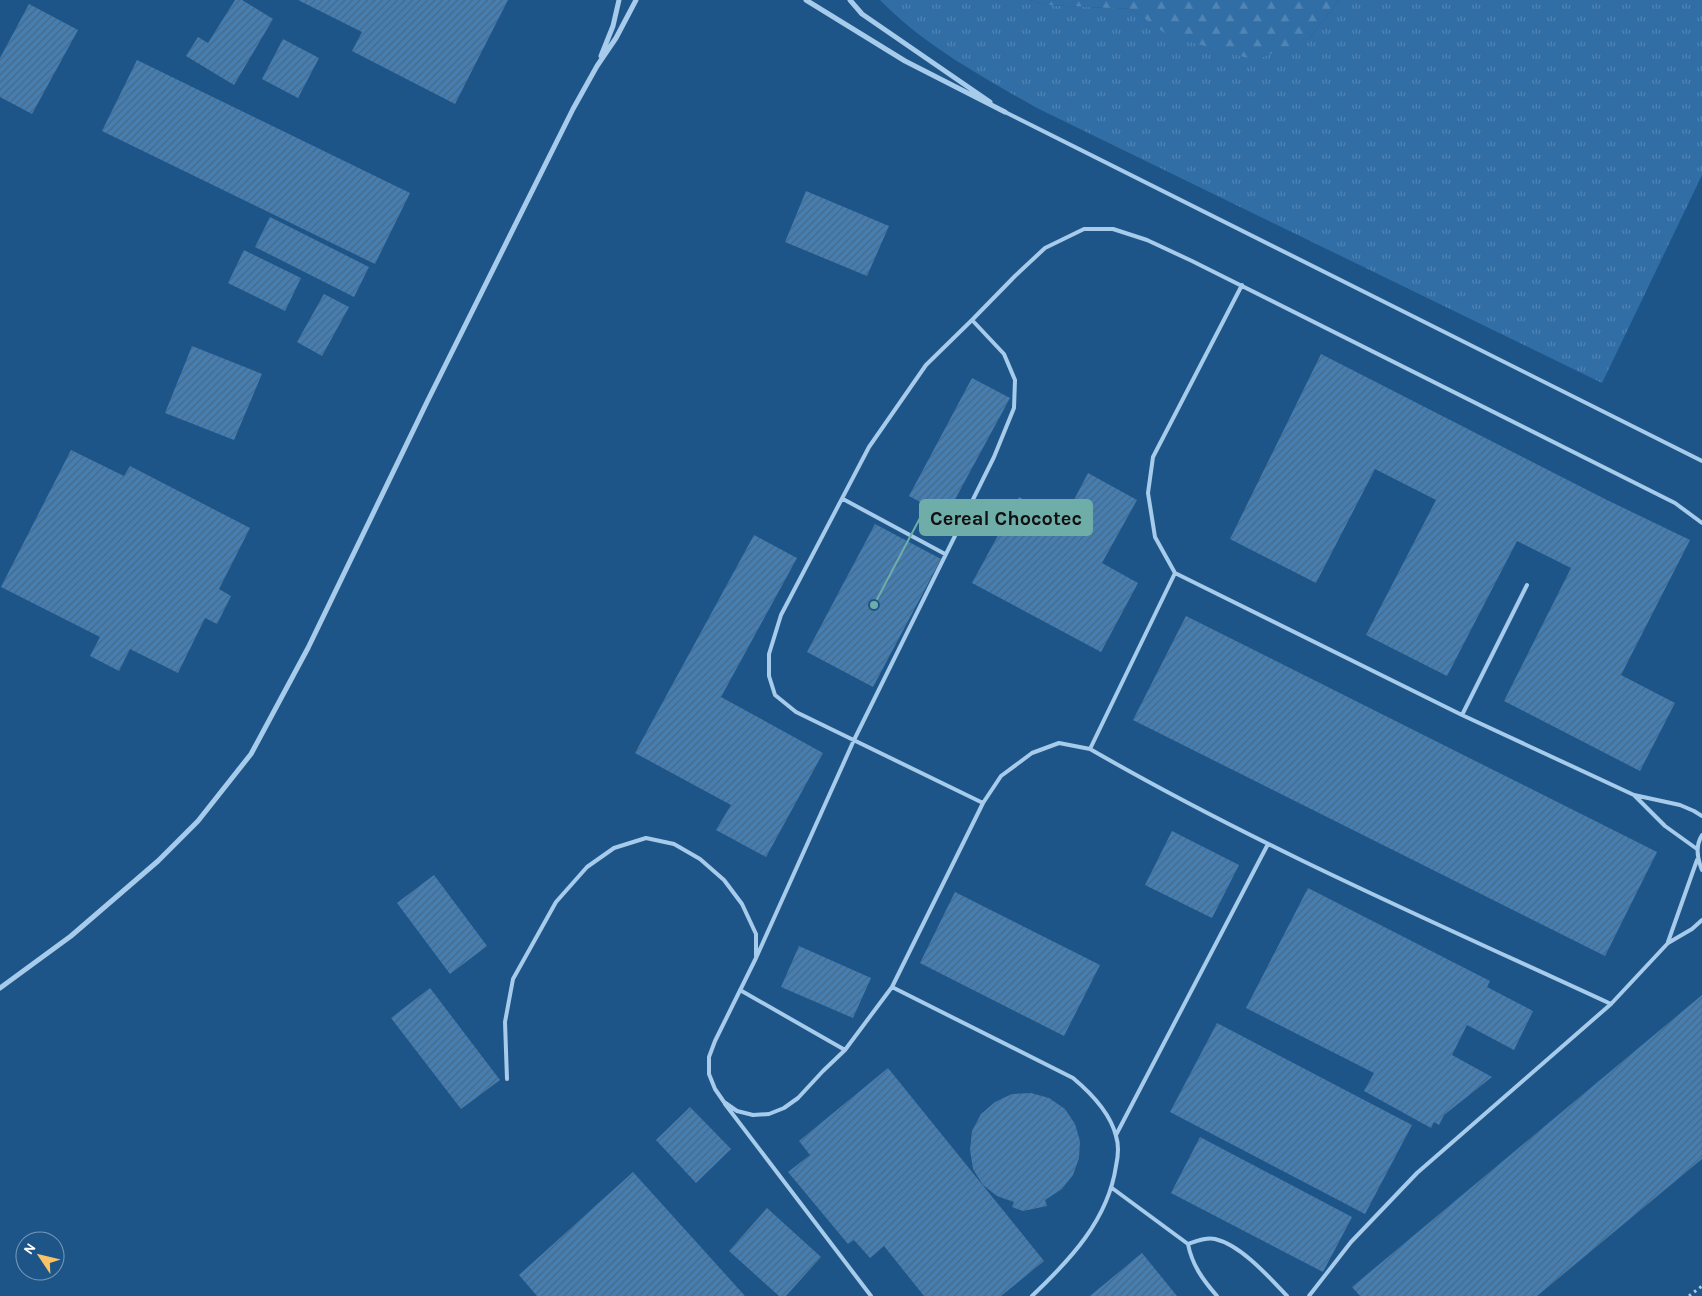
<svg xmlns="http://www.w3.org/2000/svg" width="1702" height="1296" font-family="Karla,sans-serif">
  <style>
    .grass { fill: url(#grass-tufts) }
    .forest { fill: url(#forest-firs) }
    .building { fill: url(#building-hatch) }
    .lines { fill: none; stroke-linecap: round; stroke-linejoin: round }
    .path { stroke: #a7cbeb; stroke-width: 3; stroke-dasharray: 2.5 4; stroke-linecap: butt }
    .service { stroke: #a7cbeb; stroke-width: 4 }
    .minor { stroke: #a7cbeb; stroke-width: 5 }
    .leader { fill: none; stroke: #6fada8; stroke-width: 2 }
    .callout-dot { fill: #6fada8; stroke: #1e5588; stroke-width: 2 }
    .callout { fill: #6fada8; stroke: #6fada8; stroke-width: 2 }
    .callout-label { font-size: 20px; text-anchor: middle; font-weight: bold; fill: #111 }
  </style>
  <defs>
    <pattern id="grass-tufts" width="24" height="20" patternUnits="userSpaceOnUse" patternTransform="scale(1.25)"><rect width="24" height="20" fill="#316ea6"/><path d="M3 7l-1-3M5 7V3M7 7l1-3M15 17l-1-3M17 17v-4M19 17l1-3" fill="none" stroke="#5084b3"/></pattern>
    <pattern id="forest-firs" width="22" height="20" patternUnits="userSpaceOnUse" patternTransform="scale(1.25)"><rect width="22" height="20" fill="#316ea6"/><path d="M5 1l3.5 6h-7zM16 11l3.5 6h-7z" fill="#5084b3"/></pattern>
    <pattern id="building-hatch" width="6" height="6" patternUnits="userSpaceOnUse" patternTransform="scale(1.25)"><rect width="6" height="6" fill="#467eb1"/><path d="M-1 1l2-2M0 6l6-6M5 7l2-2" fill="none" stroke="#496884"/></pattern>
  </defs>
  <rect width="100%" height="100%" fill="#1e5588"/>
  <!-- grass -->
  <path class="grass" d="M880,0H1030L1046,5L1131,9L1170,36L1308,40L1339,0H1702V175L1602,383L1037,108C981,76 925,46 880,0Z"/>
  <!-- forest -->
  <path class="forest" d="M1030,0H1339L1308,40L1255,60L1169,36L1131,9L1046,5Z"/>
  <!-- building -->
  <path class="building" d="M235,0H242L273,19L234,85L186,56L198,37L208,43Z
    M298,0H508L455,104L352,51L362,32Z
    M29,4L78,30L32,114L0,97V58Z
    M283,39L319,58L298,98L262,79Z
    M137,60L410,193L375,264L102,131Z
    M806,191L889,226L867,276L785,242Z
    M270,217L369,267L354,297L255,247Z
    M244,250L301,278L285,311L228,283Z
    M324,294L349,307L322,356L297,342Z
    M192,346L262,374L234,440L165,413Z
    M1321,354L1605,499L1690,540L1621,675L1675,703L1640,771L1504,701L1571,568L1517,541L1447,676L1366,635L1436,500L1375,469L1316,583L1230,539Z
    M972,378L1010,398L946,516L909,496Z
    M71,450L124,476L130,466L250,528L219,589L231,596L217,624L205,618L178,673L130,649L119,671L90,656L100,637L1,587Z
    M1088,473L1137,500L1102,563L1138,583L1101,652L972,583L1019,497L1063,521Z
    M875,524L941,559L873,687L807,652Z
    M754,535L797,558L721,697L823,753L766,857L716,830L731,805L635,753Z
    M1186,616L1657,852L1605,956L1133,720Z
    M1172,831L1239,865L1212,918L1145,885Z
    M434,875L487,946L450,974L397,903Z
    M1308,888L1490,981L1487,987L1533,1011L1514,1050L1467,1025L1452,1055L1492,1077L1444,1115L1439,1125L1434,1122L1431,1128L1364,1091L1374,1073L1246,1008Z
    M955,892L1100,965L1064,1036L920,963Z
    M799,946L871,978L853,1018L781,987Z
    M430,988L500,1080L461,1109L391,1018Z
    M1702,995V1159L1537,1296H1360L1352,1287Z
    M1217,1023L1412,1125L1365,1214L1170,1112Z
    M888,1068L1044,1261L1001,1296H924L884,1246L870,1258L854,1240L848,1244L788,1172L810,1155L799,1141Z
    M1031,1093L1049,1098L1065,1109L1075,1124L1080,1141L1079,1158L1073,1175L1062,1189L1045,1200L1047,1206L1023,1211L1012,1207L1014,1202L997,1196L983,1185L973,1169L970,1150L972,1131L981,1114L995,1102L1012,1094Z
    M690,1107L731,1149L696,1183L656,1140Z
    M1200,1137L1352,1217L1323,1272L1171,1193Z
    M633,1172L745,1296H537L519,1275Z
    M767,1208L821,1257L786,1296H779L729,1251Z
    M1142,1253L1177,1296H1090Z"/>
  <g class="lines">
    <!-- path -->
    <path class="path" d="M1689,1296L1702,1286"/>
    <!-- service -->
    <path class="service" d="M1005,112L1702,461
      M972,320L1004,354L1015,380L1014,408L994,457L854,740L756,958L715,1041L709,1057V1074L715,1089L724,1102L737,1111L753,1115L769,1114L784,1108L798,1098L823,1071L845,1050L892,987L983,803L1001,776L1032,753L1059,743L1090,749
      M843,499L945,554
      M1175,573L1155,537L1148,493L1153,457L1242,285
      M1462,715L1527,585
      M1634,795L1665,826L1697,849
      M983,803L796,712L775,695L769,676V654L781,615L869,447L926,365L972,320L1015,276L1045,248L1084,229H1113L1147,240L1192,261L1675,503L1702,523
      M1702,816L1694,811L1680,805L1634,795L1462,715L1175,573L1090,749C1258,846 1436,923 1611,1004L1668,943L1692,929L1702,920
      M1702,835C1695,846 1697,858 1702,870
      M1668,942L1697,860
      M892,987L1073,1078C1091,1093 1110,1112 1116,1136C1119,1145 1118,1157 1116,1166C1108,1220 1070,1260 1032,1296
      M740,990L845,1050
      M507,1079L505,1022L513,979L556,902L587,867L614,848L646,838L674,844L700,859L724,880L742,904L756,934V956
      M725,1104L871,1296
      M1116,1135L1268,844
      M1112,1188L1188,1244C1192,1265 1203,1280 1217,1296
      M1188,1244C1197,1241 1206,1237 1215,1239C1241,1245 1269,1277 1287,1296
      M1309,1296L1351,1242L1417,1173L1611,1004"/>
    <!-- minor -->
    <path class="minor" d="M806,0L905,61L1005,112
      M850,0L862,14L990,102
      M601,56L613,26L619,0
      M0,988L71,936L158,861L198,821L251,754L308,648L427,402L573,109L597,66L616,38L636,0"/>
  </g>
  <!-- callouts -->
  <path class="leader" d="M874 605L920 518"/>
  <circle class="callout-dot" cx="874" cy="605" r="5"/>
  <rect class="callout" x="920" y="500" width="172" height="35" rx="5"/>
  <g class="callout-label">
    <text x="1006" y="525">Cereal Chocotec</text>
  </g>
  <!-- north arrow -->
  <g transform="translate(40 1256) rotate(305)"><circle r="24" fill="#1e5588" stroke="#7899b8"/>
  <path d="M0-4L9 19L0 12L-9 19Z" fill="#fac466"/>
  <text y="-8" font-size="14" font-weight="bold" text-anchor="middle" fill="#ffffff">N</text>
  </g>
</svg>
